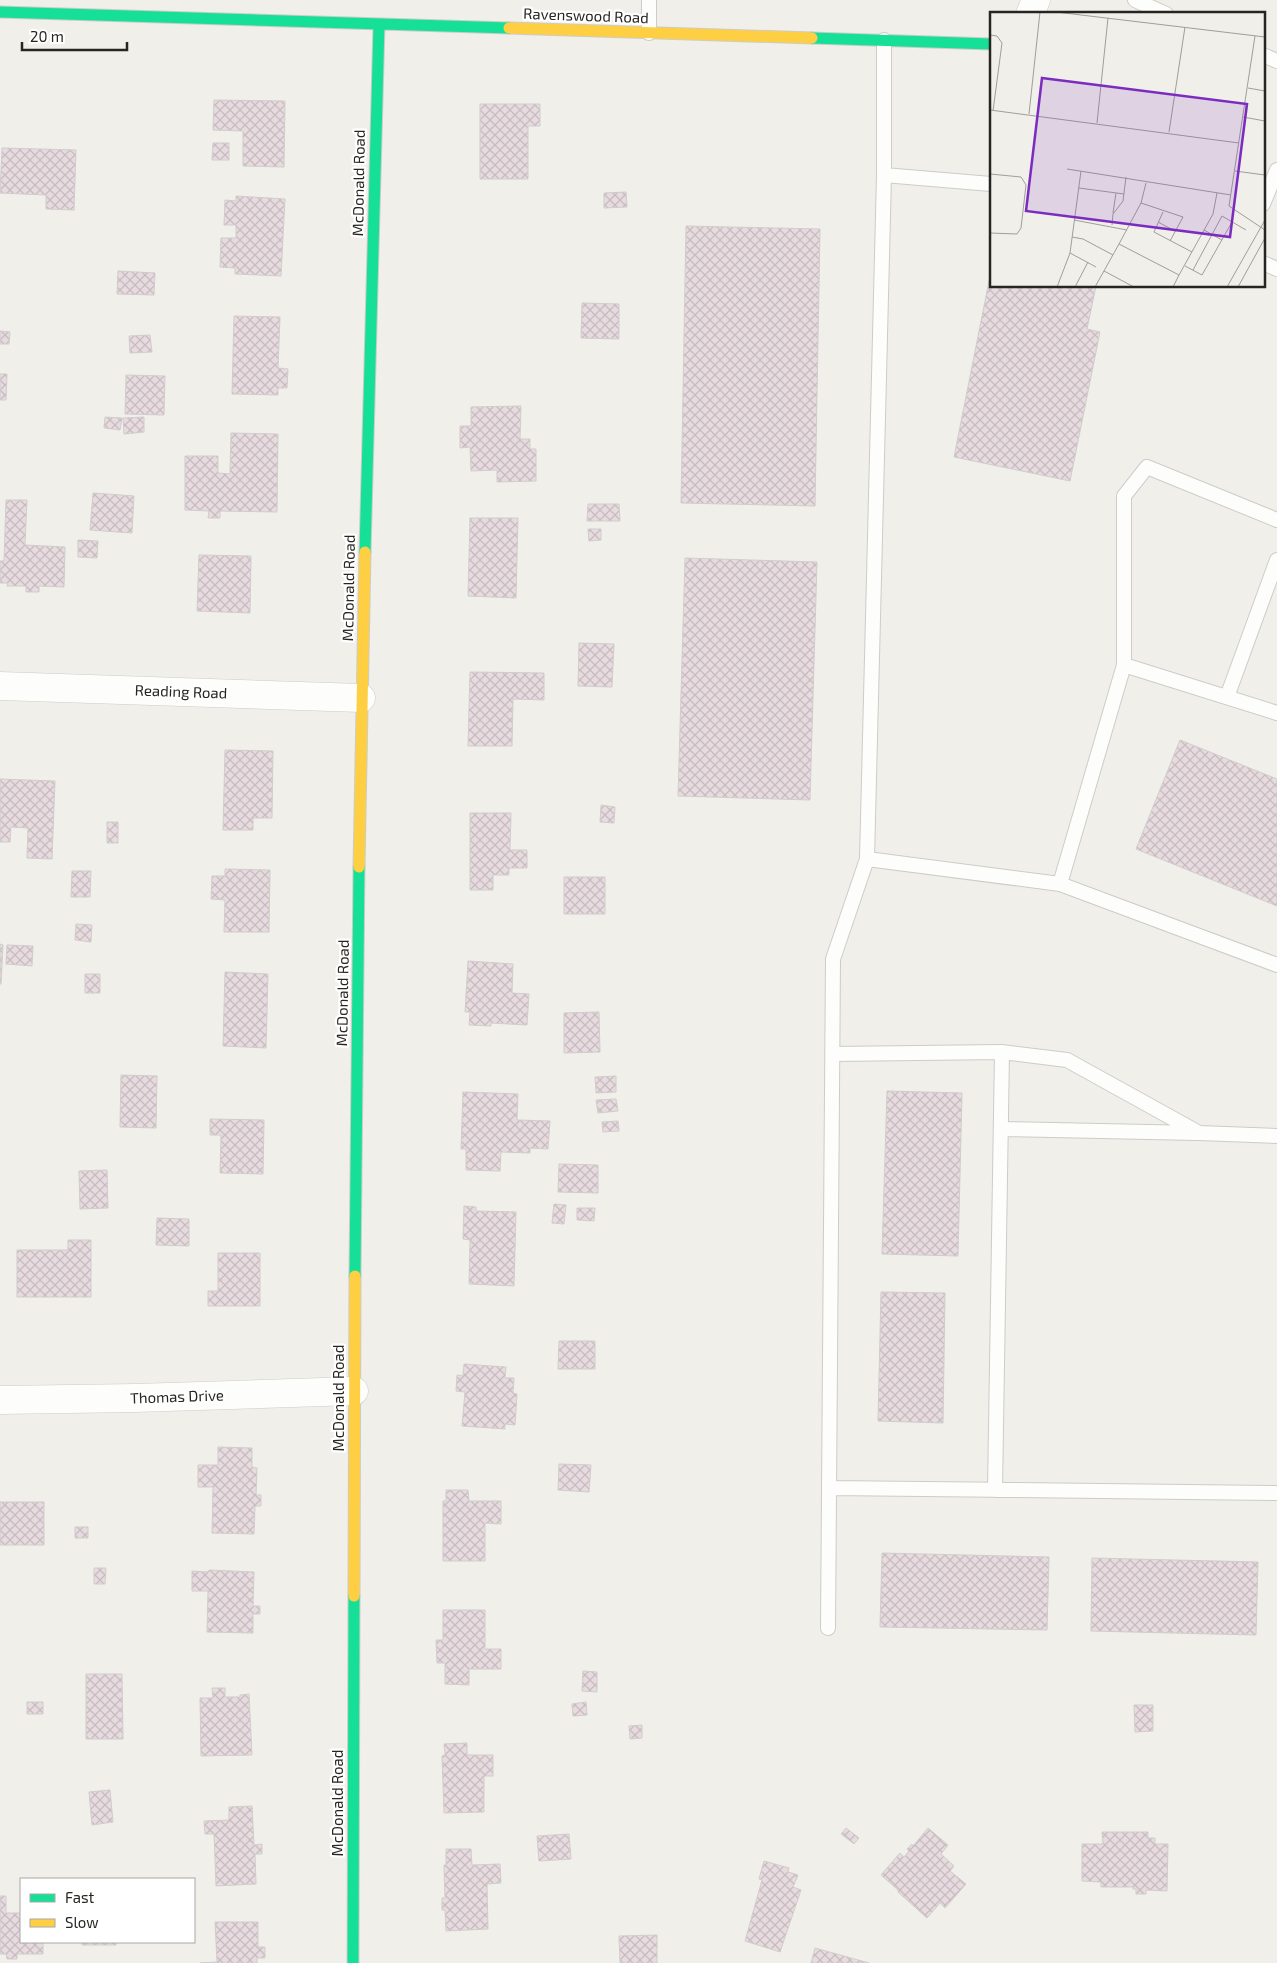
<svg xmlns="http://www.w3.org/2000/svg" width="1277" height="1963" font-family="'Exo 2',sans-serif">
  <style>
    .building { fill: url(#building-cross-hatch); stroke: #d0cdcc }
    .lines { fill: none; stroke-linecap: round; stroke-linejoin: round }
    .lane-casing { stroke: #cdccc7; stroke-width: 16 }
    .street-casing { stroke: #cdccc7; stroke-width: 29 }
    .fast-casing { stroke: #cdccc7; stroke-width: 13 }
    .slow-casing { stroke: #cdccc7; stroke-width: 13 }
    .lane { stroke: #fdfdfc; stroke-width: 14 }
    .street { stroke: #fdfdfc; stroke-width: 28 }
    .fast { stroke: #16e098; stroke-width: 11 }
    .slow { stroke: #ffcf43; stroke-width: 11 }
    .labels { text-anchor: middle; stroke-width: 4.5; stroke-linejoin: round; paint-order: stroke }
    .street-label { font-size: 15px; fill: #262521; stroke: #fff }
    .inset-road { fill: none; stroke: #9f9e9a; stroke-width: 1 }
    .view { fill: #7b2cbf; fill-opacity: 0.15; stroke: #7b2cbf; stroke-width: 2.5 }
    .inset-edge { fill: none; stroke: #262521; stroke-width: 2.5 }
  </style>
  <defs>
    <pattern id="building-cross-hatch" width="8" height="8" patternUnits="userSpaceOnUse" patternTransform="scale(1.25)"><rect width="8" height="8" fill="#e7dbe0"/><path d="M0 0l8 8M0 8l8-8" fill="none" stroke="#c6bcc0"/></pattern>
  </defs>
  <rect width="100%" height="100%" fill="#f0efea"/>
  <!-- building -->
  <path class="building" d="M214,100L285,101L284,167L243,166V131L213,130Z
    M480,104H540V126H528V179H480Z
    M213,143H229V160H212Z
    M2,148L76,150L74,210L46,209V195L0,193Z
    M626,192L627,207L604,208V193Z
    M236,196L285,199L281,276L235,274V268L220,267L221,238H236V225H224L225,200L236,201Z
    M686,226L820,229L815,506L681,503Z
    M118,271L155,273L154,295L117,294Z
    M991,271V286H1096L1087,329L1100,332L1070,481L954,457Z
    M582,303L619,304V339L581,338Z
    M234,316L280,317L278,368L288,369L287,388H278V395L232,394Z
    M0,331L10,332L9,344H0Z
    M150,335L152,352L130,353L129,336Z
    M0,374H7L6,400H0Z
    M126,375L165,376L164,415L125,414Z
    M521,406L520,439H530V449H536V481L497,482V470L471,471L470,447L460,448V426H471V407Z
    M105,417L122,418L120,430L104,428Z
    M144,417V432L124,434L123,418Z
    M231,433L278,434L277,512L220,511V518H208L209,511L185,510V456H218V473L230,474Z
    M93,493L134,496L132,533L90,530Z
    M6,500H27L25,545L65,547L64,587L39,586V592H26V586H7L8,583H0V561H4Z
    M588,504H619L620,521H587Z
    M470,518H518L516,598L468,596Z
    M588,529H601V540L589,541Z
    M78,540L98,541L97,558L78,557Z
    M199,555L251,556L250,613L197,611Z
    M685,558L817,562L810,800L678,796Z
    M579,643L614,644L612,687L578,686Z
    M470,672L544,673V700L513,699L512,746H468Z
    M1180,740L1277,779V906L1136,849Z
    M225,750L273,751L272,818H253V830H223Z
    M0,779L55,781L52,859L27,858L28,828L11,827L10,842H0Z
    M601,805L615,807L614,823L600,822Z
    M470,813H511L510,850H527V868H509V875H493V890H470Z
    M107,822H118V843H107Z
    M225,869L270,870L269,932H224L225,900L211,899L212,876H225Z
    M72,871H91L90,897H71Z
    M564,877H605V914H564Z
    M76,924L92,925L91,942L75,940Z
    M0,944L3,945L1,984H0Z
    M7,945L33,946L32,966L6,964Z
    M468,961L513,964L512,993L529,994L527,1025L491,1023V1026L469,1025L470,1012H465Z
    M225,972L268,974L266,1048L223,1046Z
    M85,974H100V993H85Z
    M599,1012L600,1052L564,1053V1013Z
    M121,1075L157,1076L156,1128L120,1127Z
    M616,1076V1092L596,1093L595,1077Z
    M887,1091L962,1093L958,1256L882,1254Z
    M463,1092L518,1094L517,1120L550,1121L548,1149L530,1148V1153L501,1152L500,1171L466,1170V1149H461Z
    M616,1099L618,1111L598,1113L596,1100Z
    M210,1119L264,1120L263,1174L220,1173L221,1135H210Z
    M618,1121L619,1131L603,1132L602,1122Z
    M559,1164L598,1165V1193L558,1192Z
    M107,1170L108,1208L80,1209L79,1171Z
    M554,1204L566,1205L564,1224L552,1223Z
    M464,1206L476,1207V1211L516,1212L514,1286L469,1284L470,1240L463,1239Z
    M577,1208H595L594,1221L577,1220Z
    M157,1218L189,1219V1246L156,1245Z
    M68,1240H91V1297H17V1250H68Z
    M218,1253H260V1306H208V1291H218Z
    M881,1292L945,1293L943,1423L878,1421Z
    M559,1341H595V1369H558Z
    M464,1364L506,1367L505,1378H514L513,1393L517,1394L515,1425L505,1424V1429L462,1426L465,1392L456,1391L457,1375L463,1376Z
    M218,1447L252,1448V1467L257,1468L256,1495H261V1506H255L254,1534L212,1533L213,1487H198V1465H218Z
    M559,1464L591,1465L589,1492L558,1490Z
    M446,1490H468L469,1501H501V1524L485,1523V1561H443V1501H446Z
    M0,1502H44V1545H0Z
    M75,1527H88V1538H75Z
    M882,1553L1049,1557L1047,1630L880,1627Z
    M1092,1558L1258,1562L1256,1635L1091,1631Z
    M94,1568H106L105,1584H94Z
    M209,1570L254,1572L253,1606H260V1614H253V1633L207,1632L208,1591H192V1571L208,1572Z
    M443,1610H485V1649H501V1669H469V1685L445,1684V1663H437L436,1640H443Z
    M583,1671L597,1672V1692L582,1691Z
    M86,1674H122L123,1739H86Z
    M212,1688H225V1697H240V1695L249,1694L252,1755L201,1756L200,1698H213Z
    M27,1702H43V1714H27Z
    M586,1702L587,1715L573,1716L572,1704Z
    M1134,1705H1153V1731L1135,1732Z
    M642,1725V1738L630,1739L629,1726Z
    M467,1743V1755H493V1776H484V1812L444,1813L442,1756L445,1755L444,1744Z
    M110,1790L113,1822L92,1825L89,1792Z
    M252,1806L254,1845L262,1844V1854H255L256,1884L216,1886L214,1834H205L204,1821L229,1820V1807Z
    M846,1828L859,1838L854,1844L841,1834Z
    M928,1828L948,1845L941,1854L954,1866L950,1871L966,1884L945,1908L940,1903L927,1918L898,1892V1890L881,1875L900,1853L904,1857L909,1851L907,1849L912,1844L913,1846Z
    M1102,1832H1148V1838H1155V1844H1168L1167,1891L1146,1890V1894H1136V1889H1133V1887H1101V1882L1082,1881V1844H1103Z
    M569,1834L571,1859L539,1861L537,1836Z
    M446,1849H471L472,1865L500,1864L501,1883L487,1884L488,1929L446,1931L445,1910H442V1898H445L444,1865H446Z
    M764,1861L789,1868L788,1872L798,1875L793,1887L801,1890L780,1952L745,1941L762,1880L759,1879Z
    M0,1896H6V1913H21V1942H43V1954H17V1959H7L6,1954H0Z
    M215,1922H258V1947H265V1958H257V1963H200L217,1962Z
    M657,1935V1963H620L619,1936Z
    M82,1942H116V1945H82Z
    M815,1948L869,1963H811Z"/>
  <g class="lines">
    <defs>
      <path id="lane" d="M1135,0L1166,14
        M649,33V0
        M1263,55L1277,61
        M884,175L991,184
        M1263,204L1277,170
        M1263,263L1277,269
        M1124,665L1277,713
        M1227,697L1277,560
        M867,859L1060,884L1277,965
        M1060,884L1124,665V496L1147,467L1277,520
        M833,1054L1002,1052L1067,1060L1199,1133L1277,1136
        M1001,1129L1197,1133
        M829,1488L1277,1493
        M995,1490L1002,1052
        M828,1628L833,959L867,859L884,175V40"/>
      <path id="street" d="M1030,14L1036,0
        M0,686L361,698
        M0,1400L135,1398L354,1391"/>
      <path id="fast" d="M0,12L509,28
        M812,38L991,44
        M365,552L379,24
        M355,1276L359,867
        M353,1963L354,1596"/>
      <path id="slow" d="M509,28L812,38
        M359,867L365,552
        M354,1596L355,1276"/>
    </defs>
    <!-- lane casing -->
    <use href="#lane" class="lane-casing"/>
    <!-- street casing -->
    <use href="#street" class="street-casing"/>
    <!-- fast casing -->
    <use href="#fast" class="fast-casing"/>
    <!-- slow casing -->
    <use href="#slow" class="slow-casing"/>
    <!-- lane -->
    <use href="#lane" class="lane"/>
    <!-- street -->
    <use href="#street" class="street"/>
    <!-- fast -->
    <use href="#fast" class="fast"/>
    <!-- slow -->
    <use href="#slow" class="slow"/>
  </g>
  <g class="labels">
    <!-- street labels -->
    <g class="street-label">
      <text transform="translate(586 16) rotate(2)" y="5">Ravenswood Road</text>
      <text transform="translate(359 183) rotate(-89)" y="5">McDonald Road</text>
      <text transform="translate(349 588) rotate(-89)" y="5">McDonald Road</text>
      <text transform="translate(181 692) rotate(2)" y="5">Reading Road</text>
      <text transform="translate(343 993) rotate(-89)" y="5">McDonald Road</text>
      <text transform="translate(177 1397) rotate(-2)" y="5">Thomas Drive</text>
      <text transform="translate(339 1398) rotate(-90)" y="5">McDonald Road</text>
      <text transform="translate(338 1803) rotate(-90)" y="5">McDonald Road</text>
    </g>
  </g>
  <!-- overview -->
  <g transform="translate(990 12)">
    <rect width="275" height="275" fill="#f0efea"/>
    <path class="inset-road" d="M66,0L275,25M0,23L7,24L12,31L3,99M265,24L239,194L275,218M258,76L275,79M0,98L249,131M39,102L50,0M253,105L275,109M107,111L118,6M179,120L195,15M77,157L241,183M245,159L275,163M0,162L31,165L36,173L31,216L27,222L0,221M89,176L134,182M151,191L193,205L180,229M173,200L164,220L202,240M123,201L126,181M84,208L137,218M168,210L185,219M122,213L123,202L133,189L136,165M214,218L232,228M82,225L93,227L123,243M129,232L151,191L156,171M80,241L106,255M195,254L212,263L242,210M203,258L232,204L256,218M114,259L144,275M189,263L223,202L227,181M67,275L80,241L91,159M85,275L98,250M105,275L129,232L189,263L183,275M237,275L275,208M248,275L275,226"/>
    <path class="view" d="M52,66L257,92L240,225L36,199Z"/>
    <rect width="275" height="275" class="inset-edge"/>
  </g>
  <!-- legend -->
  <rect x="20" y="1878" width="175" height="65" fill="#ffffff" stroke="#a8a8a6"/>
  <rect x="30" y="1894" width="25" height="8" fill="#16e098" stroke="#a8a8a6"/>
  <text x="65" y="1903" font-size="15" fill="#262521">Fast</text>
  <rect x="30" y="1919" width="25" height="8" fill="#ffcf43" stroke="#a8a8a6"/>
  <text x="65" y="1928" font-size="15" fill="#262521">Slow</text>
  <!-- scale -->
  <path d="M22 42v8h105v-8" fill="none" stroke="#262521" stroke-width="2.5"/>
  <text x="30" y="42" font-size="15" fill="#262521" stroke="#ffffff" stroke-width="4" paint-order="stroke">20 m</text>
</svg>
